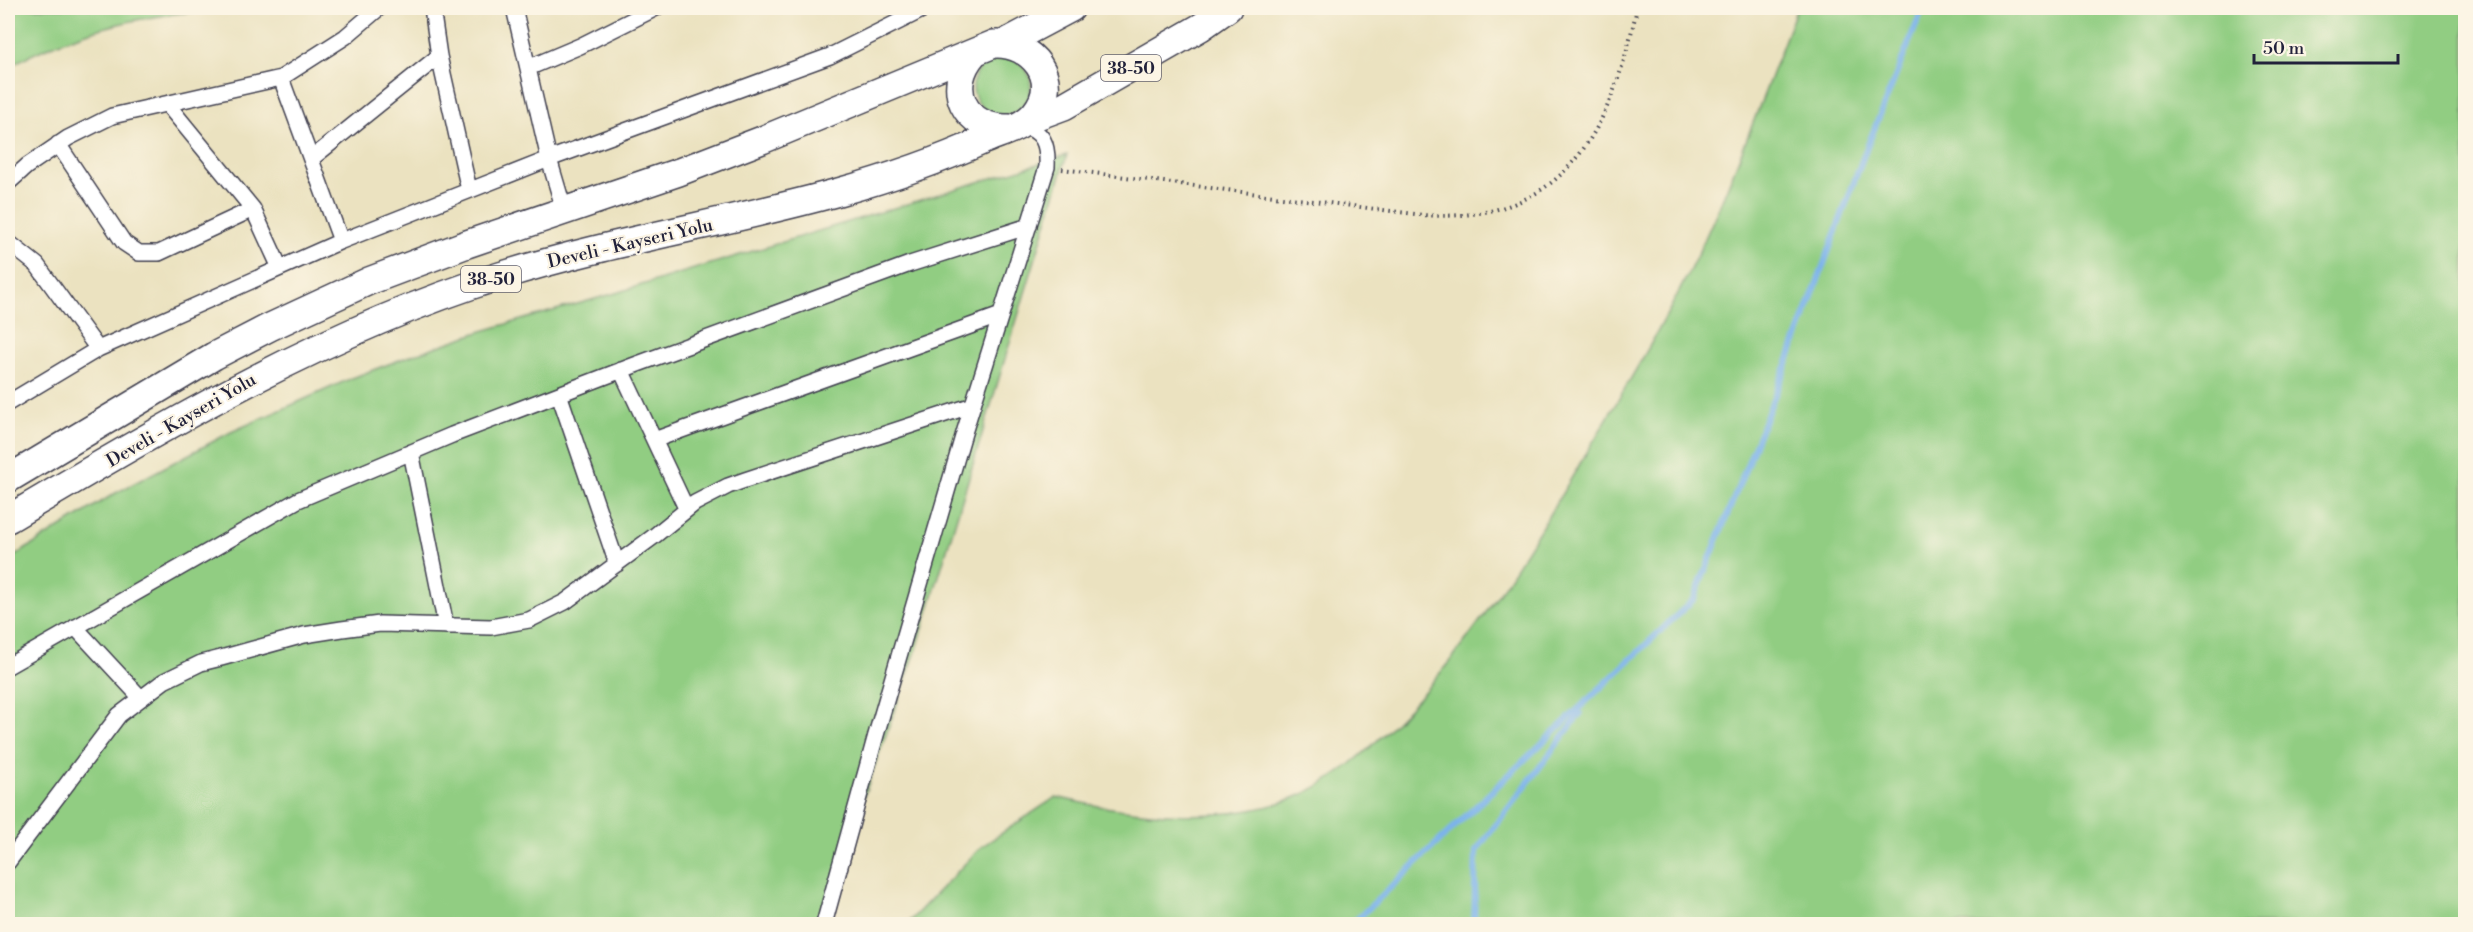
<svg xmlns="http://www.w3.org/2000/svg" width="2473" height="932" font-family="'Libre Bodoni',serif">
  <style>
    .green { fill: #91cd82; stroke: #5a785e; stroke-width: 1.5 }
    .lines { fill: none; stroke-linecap: round; stroke-linejoin: round }
    .stream { stroke: #7bb3eb; stroke-width: 6 }
    .street-casing { stroke: #403f4f; stroke-width: 18 }
    .highway-casing { stroke: #403f4f; stroke-width: 30 }
    .path { stroke: #403f4f; stroke-width: 4; stroke-dasharray: 1.5 4.5; stroke-linecap: butt }
    .street { stroke: #fff; stroke-width: 15 }
    .highway { stroke: #fff; stroke-width: 27 }
    .labels { text-anchor: middle; stroke-width: 4.5; stroke-linejoin: round; paint-order: stroke }
    .shield { fill: #fcf5e5; stroke: #63616e; stroke-width: 1.5 }
    .shield-label { font-size: 16px; font-weight: bold; fill: #22223b }
    .street-label { font-size: 18px; fill: #22223b; stroke: #fcf5e5 }
  </style>
  <rect width="100%" height="100%" fill="#fcf5e5"/>
  <filter id="ink" filterUnits="userSpaceOnUse"><feTurbulence type="fractalNoise" baseFrequency=".0167" numOctaves="2"/><feDisplacementMap in="SourceGraphic" scale="12" xChannelSelector="R" yChannelSelector="G"/><feConvolveMatrix kernelMatrix="1 2 1 2 8 2 1 2 1" color-interpolation-filters="sRGB"/></filter>
  <filter id="wash" filterUnits="userSpaceOnUse"><feTurbulence type="fractalNoise" baseFrequency=".008" numOctaves="4" result="noise"/><feDisplacementMap in="SourceGraphic" scale="24" xChannelSelector="R" yChannelSelector="G"/><feGaussianBlur stdDeviation="1.35" result="paint"/><feColorMatrix in="noise" values="0 0 0 0 0 0 0 0 0 0 0 0 0 0 0 0 0 1.4 0 .05"/><feComposite in="paint" operator="in"/></filter>
  <g filter="url(#wash)">
    <rect width="100%" height="100%" fill="#ebe2c0"/>
    <!-- green -->
    <path class="green" d="M8,8H254L250,10C164,9 83,25 8,67Z
      M1797,8H2465V924H907L981,847L1056,797C1130,815 1232,827 1303,794C1337,778 1363,755 1389,729C1469,651 1527,552 1584,457C1629,382 1676,305 1711,225C1743,154 1769,80 1797,8Z
      M973 86a29 29 0 1 1 58 0a29 29 0 1 1-58 0Z
      M1067,155L917,648L818,924H8V560L114,494L231,432L352,378L415,354L479,332L609,295Z"/>
    <g class="lines">
      <!-- stream -->
      <path class="stream" d="M1352,924L1694,599L1789,359L1865,152L1923,8
        M1474,924L1476,851L1580,714"/>
    </g>
  </g>
  <g filter="url(#ink)">
    <g class="lines">
      <defs>
        <path id="street" d="M432,8L439,56L469,190
          M514,8L549,159L565,213
          M528,68L580,46L656,8
          M281,78L341,241
          M167,104L253,209L280,268
          M58,144L124,243L139,253H159L253,209
          M311,159L439,56
          M8,183L27,166L68,138L112,116L281,78L345,37L379,8
          M8,242L37,265L98,349
          M621,370L686,508
          M559,394L617,564
          M8,403L98,349L339,242L549,159L830,56L926,8
          M654,440L1001,315
          M411,452L446,626
          M75,627L140,697
          M8,666L298,500L452,435L635,365L910,264L1029,226
          M8,862L119,715L164,681L201,663L221,658L304,635L342,629L380,624L491,627L529,620L565,602L653,537L695,503L728,486L745,480L973,405
          M824,924L876,735L964,433L1047,167C1048,144 1044,131 1020,125"/>
        <path id="highway" d="M1005,43L1071,8
          M974,53C944,87 964,130 1009,128
          M1029,119L1064,106L1201,27L1228,8
          M8,479L214,356L270,327L369,281L467,244L679,172L762,140L994,44C1032,42 1062,80 1035,113C1023,128 999,133 982,141C828,211 659,226 500,276C324,331 165,426 8,519"/>
      </defs>
      <!-- street casing -->
      <use href="#street" class="street-casing"/>
      <!-- highway casing -->
      <use href="#highway" class="highway-casing"/>
      <!-- path -->
      <path class="path" d="M1062,169L1423,215C1566,225 1611,130 1637,8"/>
      <!-- street -->
      <use href="#street" class="street"/>
      <!-- highway -->
      <use href="#highway" class="highway"/>
    </g>
  </g>
  <g class="labels">
    <!-- shield labels -->
    <g class="shield">
      <rect x="1101" y="55" width="60" height="26" rx="4.5"/>
      <rect x="461" y="266" width="60" height="26" rx="4.5"/>
    </g>
    <g class="shield-label">
      <text x="1131" y="74">38-50</text>
      <text x="491" y="285">38-50</text>
    </g>
    <!-- street labels -->
    <g class="street-label">
      <text transform="translate(630 243) rotate(-13)" y="6">Develi - Kayseri Yolu</text>
      <text transform="translate(181 420) rotate(-30)" y="6">Develi - Kayseri Yolu</text>
    </g>
  </g>
  <!-- margin -->
  <rect width="2473" height="932" fill="none" stroke="#fcf5e5" stroke-width="30"/>
  <!-- scale -->
  <path d="M2254 54v9h144v-9" fill="none" stroke="#22223b" stroke-width="3"/>
  <text x="2263" y="54" font-size="18" fill="#22223b" stroke="#fcf5e5" stroke-width="4.5" paint-order="stroke">50 m</text>
</svg>
